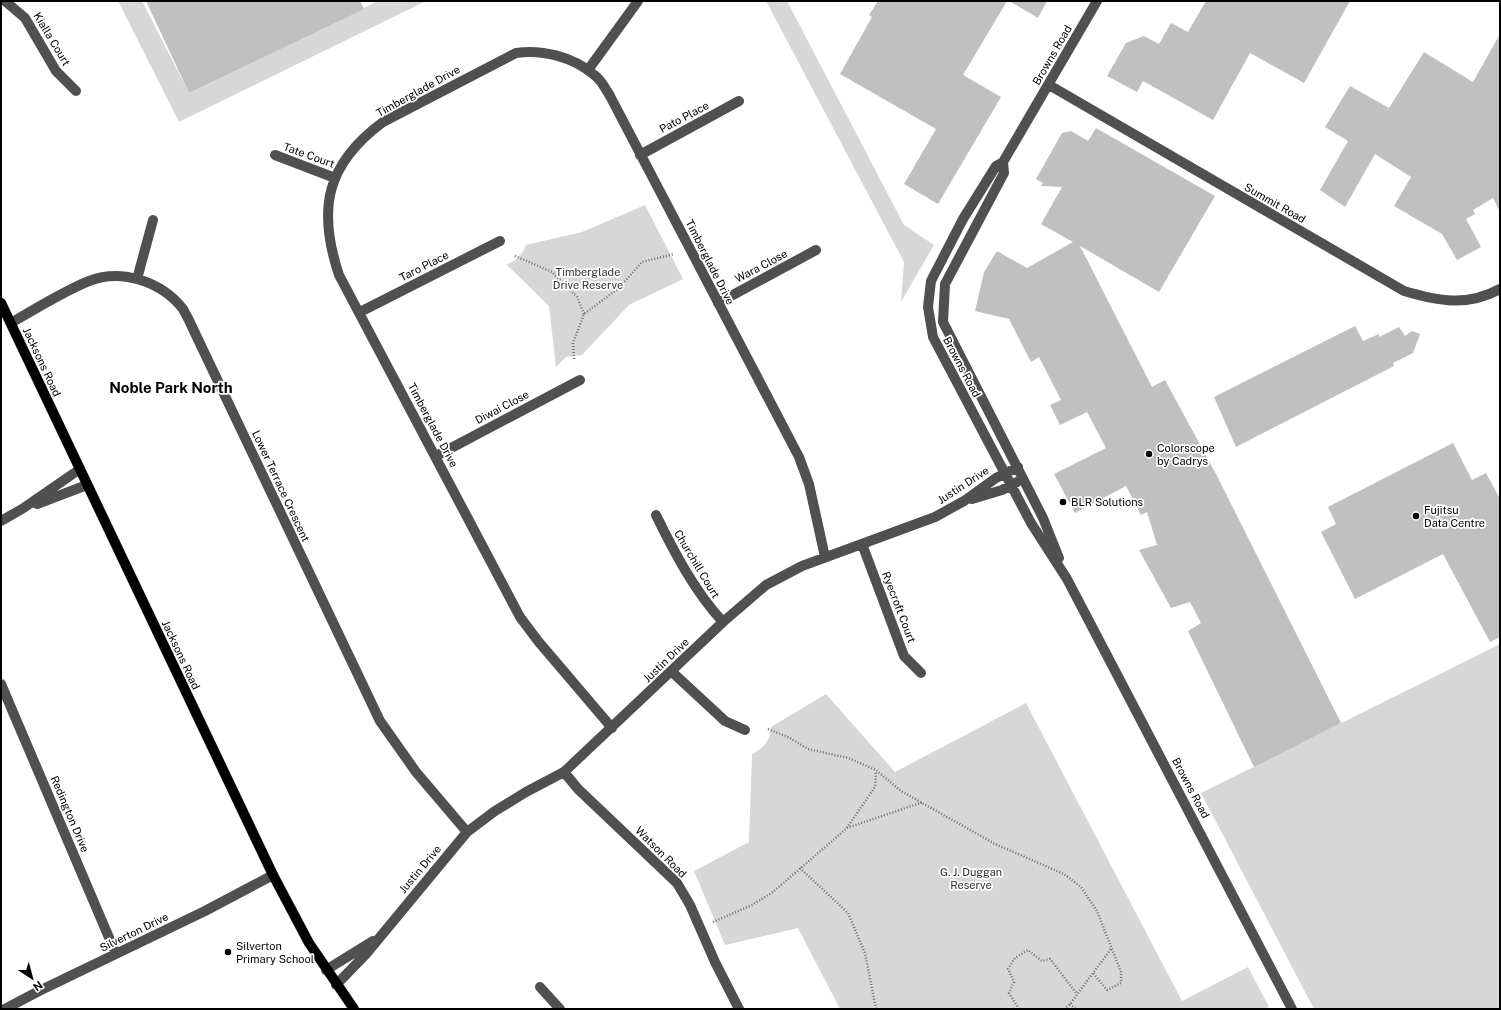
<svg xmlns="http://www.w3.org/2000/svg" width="1501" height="1010" font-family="'Public Sans',sans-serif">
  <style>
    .green { fill: #d7d7d7 }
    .building { fill: #c0c0c0 }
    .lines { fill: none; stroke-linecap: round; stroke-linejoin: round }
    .major-casing { stroke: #dbdbdb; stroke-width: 11 }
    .path { stroke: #727272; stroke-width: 2.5; stroke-dasharray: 1 2; stroke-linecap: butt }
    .minor { stroke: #505050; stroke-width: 10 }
    .major { stroke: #000; stroke-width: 10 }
    .poi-dot { fill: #000; stroke: #fff; stroke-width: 1.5 }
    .labels { text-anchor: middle; stroke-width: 3.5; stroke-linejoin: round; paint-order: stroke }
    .street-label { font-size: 11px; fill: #000; stroke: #fff }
    .park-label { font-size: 11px; fill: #2e2e2e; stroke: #fff }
    .poi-label { font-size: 11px; fill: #000; stroke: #fff; text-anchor: start }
    .district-label { font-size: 15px; font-weight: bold; fill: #000; stroke: #fff }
  </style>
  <rect width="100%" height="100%" fill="#fff"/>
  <!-- green -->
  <path class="green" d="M118,1H142L189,93L378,1H426L179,122Z
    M766,1H787L904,225L934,245L901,302L904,262Z
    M645,205L683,279L629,305L582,355L566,357L556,367L549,306L506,264C516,262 522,255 526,245L582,232Z
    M1500,644V1009H1314L1201,793Z
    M826,694L895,772L1026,703L1182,1001L1248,967L1269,1007L1264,1009H840L798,928L725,945L694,871L749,842L752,754C764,748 770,741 771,727Z"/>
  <!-- building -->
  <path class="building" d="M146,1H360L364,9L189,93Z
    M878,1H1007L963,75L1001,97L938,204L904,184L936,129L840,74L872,17L869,15Z
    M1009,1H1047L1038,18Z
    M1206,1H1350L1304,83L1250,53L1213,120L1143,81L1137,92L1107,76L1126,43L1144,36L1159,44L1171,23L1188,32Z
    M1500,34V212L1493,198L1473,210L1475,214L1466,219L1481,247L1457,260L1442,234L1394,206L1411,177L1375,154L1345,207L1320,190L1348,141L1325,127L1350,86L1389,108L1424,52L1473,82Z
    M1096,128L1215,196L1159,292L1080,246L1152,387L1165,380L1216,474L1341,723L1254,767L1188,631L1201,623L1190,602L1171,608L1139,550L1157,545L1147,512L1141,515L1126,486L1075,513L1054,474L1106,448L1087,412L1060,425L1050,405L1061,400L1039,357L1031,362L1009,319L975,311L984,272L997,251L1027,268L1073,242L1041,224L1062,187L1041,186L1043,183L1036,179L1062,133L1071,131L1088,141Z
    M1355,326L1363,341L1379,334V337L1399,327L1405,336L1412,331L1420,334L1413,353L1393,363L1394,366L1236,447L1214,397Z
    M1453,443L1472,480L1486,473L1500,499V637L1490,642L1443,554L1355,599L1321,532L1336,524L1328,507Z"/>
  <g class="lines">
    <defs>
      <path id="major" d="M1,303L273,875L309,943L354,1009"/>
    </defs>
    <!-- major casing -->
    <use href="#major" class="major-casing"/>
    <!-- path -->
    <path class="path" d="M515,256L552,272L577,297L584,314
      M574,359L573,343L584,314L619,288L642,262L674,254
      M768,729L790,738L808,749L848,758L876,770L901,791L995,844L1064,874L1081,887L1097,911L1121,972V983L1107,990L1093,973
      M847,828L923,802
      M800,868L848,913L865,953L876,1009
      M713,922L752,905L773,892L846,829L875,787L876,771
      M1070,1004L1076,1009
      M1019,1009L1009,993L1014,982L1008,969L1015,958L1028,950L1042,961L1050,959L1077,994
      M1064,1009L1070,1004L1111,949"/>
    <!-- minor -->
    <path class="minor" d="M5,1L25,18L56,71L76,91
      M1097,1L1003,162L996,166L963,219L931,281L928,307L933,337L1031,523L1067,579L1292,1009
      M588,70L638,1
      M1049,85L1404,291C1438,301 1467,307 1500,289
      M275,155L335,178
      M640,155L739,101
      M1003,162L1004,173L945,284L943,322L1043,518L1059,558
      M137,279L153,220
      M718,303L816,250
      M360,312L500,241
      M11,323C35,309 64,291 89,281C122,268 162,282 183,309C187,316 191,324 194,331L380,721L416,772L467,832
      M436,456L580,380
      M972,499L1002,490L1017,482
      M37,504L87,485
      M656,515C674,552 695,592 723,622
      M1,521L22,509L80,469
      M862,544L904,656L921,673
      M671,671L725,721L745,730
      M1,684L116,954
      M612,728L538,641L520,617L339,275C317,209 326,164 383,122L516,53C542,49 573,57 593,74C601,79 605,88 610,96L799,457L809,484L825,557
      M564,772L578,789L677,883L690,905L715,962L739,1009
      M326,970L373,941
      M336,985L366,954L467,832L495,811L526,792L564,772L723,622L766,585L802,566L935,517L964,501L996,478L1018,467
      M540,987L560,1009
      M5,1009L39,991L205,911L273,875"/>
    <!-- major -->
    <use href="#major" class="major"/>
  </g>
  <!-- markers -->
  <g class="poi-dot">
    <circle cx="1149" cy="454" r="4"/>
    <circle cx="1063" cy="502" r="4"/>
    <circle cx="1416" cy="516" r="4"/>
    <circle cx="228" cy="952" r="4"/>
  </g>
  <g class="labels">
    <!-- street labels -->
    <g class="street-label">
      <text transform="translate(52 39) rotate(59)" y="4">Kialla Court</text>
      <text transform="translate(1052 55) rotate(-60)" y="4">Browns Road</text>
      <text transform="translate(418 91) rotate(-29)" y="4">Timberglade Drive</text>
      <text transform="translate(684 117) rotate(-28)" y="4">Pato Place</text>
      <text transform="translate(309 155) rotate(20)" y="4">Tate Court</text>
      <text transform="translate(1275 203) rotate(30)" y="4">Summit Road</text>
      <text transform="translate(710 262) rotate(63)" y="4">Timberglade Drive</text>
      <text transform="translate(424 266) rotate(-27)" y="4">Taro Place</text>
      <text transform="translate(761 266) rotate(-28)" y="4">Wara Close</text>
      <text transform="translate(42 362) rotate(65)" y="4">Jacksons Road</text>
      <text transform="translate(962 367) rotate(62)" y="4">Browns Road</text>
      <text transform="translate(502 407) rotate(-28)" y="4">Diwai Close</text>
      <text transform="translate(433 425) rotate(62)" y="4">Timberglade Drive</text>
      <text transform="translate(963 485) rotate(-33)" y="4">Justin Drive</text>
      <text transform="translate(281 486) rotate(65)" y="4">Lower Terrace Crescent</text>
      <text transform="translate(697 564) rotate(59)" y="4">Churchill Court</text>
      <text transform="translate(899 607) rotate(69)" y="4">Ryecroft Court</text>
      <text transform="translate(181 655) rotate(65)" y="4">Jacksons Road</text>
      <text transform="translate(666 660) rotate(-44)" y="4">Justin Drive</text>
      <text transform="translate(1191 788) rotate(62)" y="4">Browns Road</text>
      <text transform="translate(70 814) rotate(67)" y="4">Redington Drive</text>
      <text transform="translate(661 852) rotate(45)" y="4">Watson Road</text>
      <text transform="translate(420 869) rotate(-50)" y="4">Justin Drive</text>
      <text transform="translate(134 932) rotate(-26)" y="4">Silverton Drive</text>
    </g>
    <!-- park labels -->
    <g class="park-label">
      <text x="588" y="276">Timberglade<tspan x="588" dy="13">Drive Reserve</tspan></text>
      <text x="971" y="876">G. J. Duggan<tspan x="971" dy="13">Reserve</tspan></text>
    </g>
    <!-- poi labels -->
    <g class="poi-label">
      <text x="1157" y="452">Colorscope<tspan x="1157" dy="13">by Cadrys</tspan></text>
      <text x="1071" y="506">BLR Solutions</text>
      <text x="1424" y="514">Fujitsu<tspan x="1424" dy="13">Data Centre</tspan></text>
      <text x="236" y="950">Silverton<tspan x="236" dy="13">Primary School</tspan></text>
    </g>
    <!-- district labels -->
    <g class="district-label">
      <text x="171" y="393">Noble Park North</text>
    </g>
  </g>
  <!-- border -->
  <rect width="1501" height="1010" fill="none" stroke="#000000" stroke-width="4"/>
  <!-- north arrow -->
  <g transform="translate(32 978) rotate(144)" stroke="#ffffff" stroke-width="3" paint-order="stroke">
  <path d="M0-3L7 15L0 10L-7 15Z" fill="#000000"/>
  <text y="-6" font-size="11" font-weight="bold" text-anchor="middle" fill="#000000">N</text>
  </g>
</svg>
